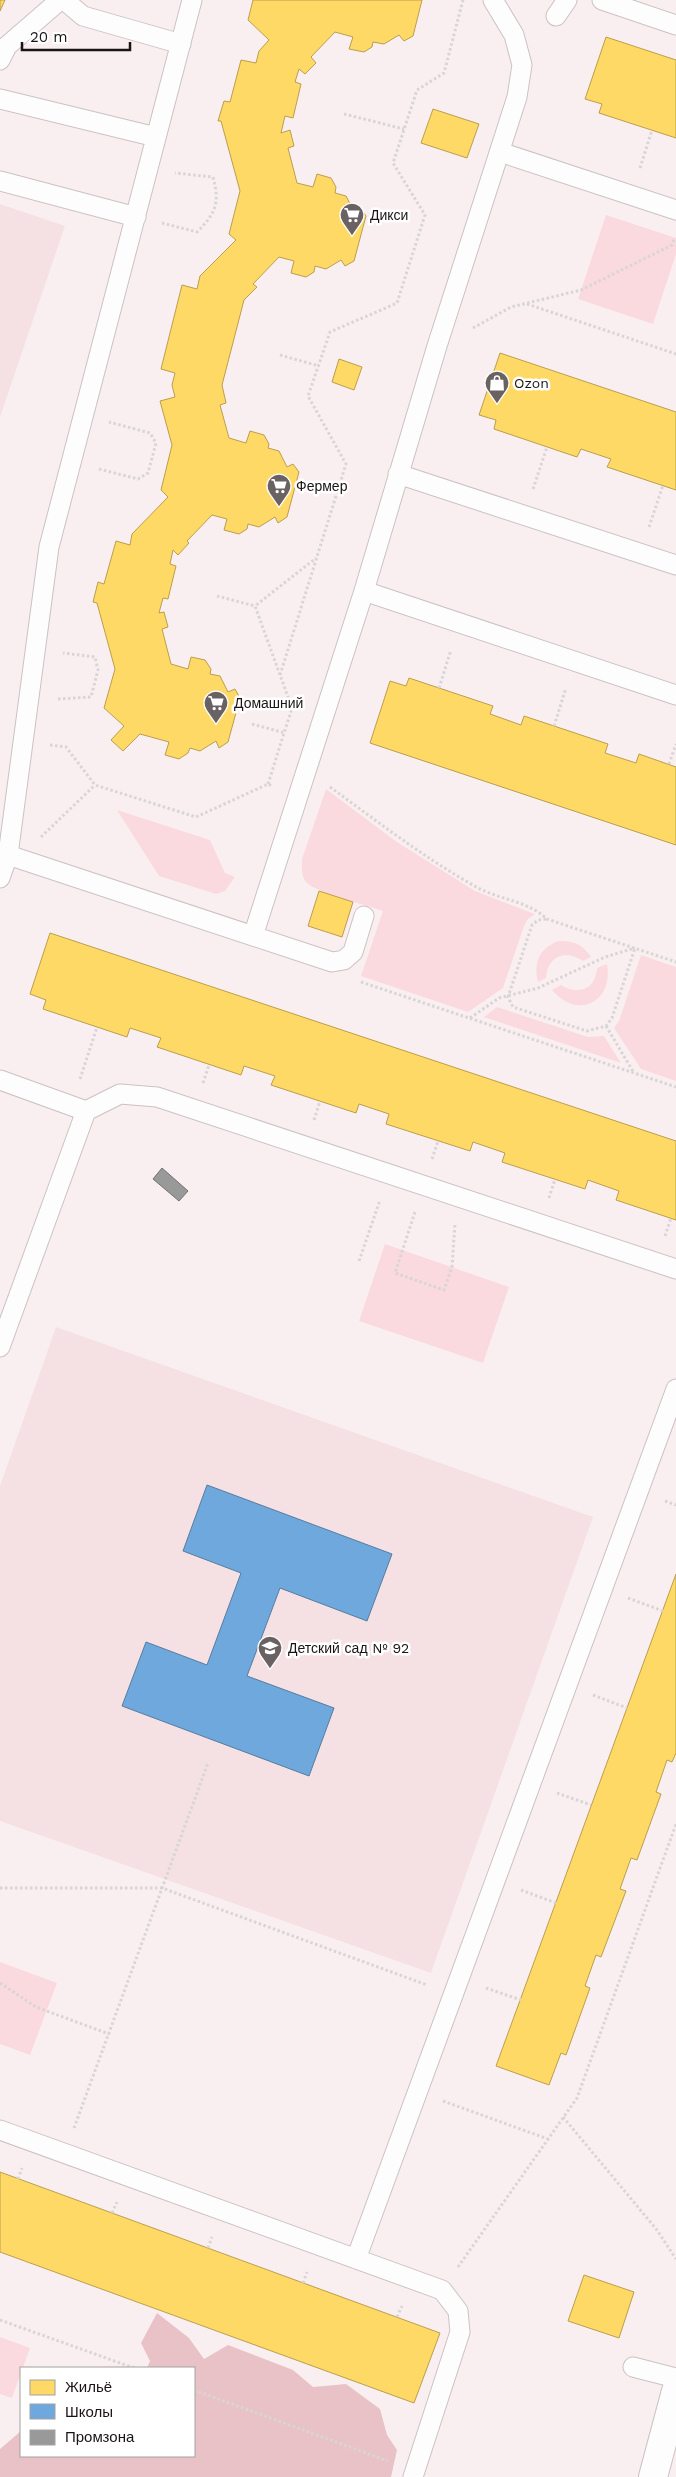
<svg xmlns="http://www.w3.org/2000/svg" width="676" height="2477" font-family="'Work Sans',sans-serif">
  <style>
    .built { fill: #f5e1e3 }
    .green { fill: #fadade }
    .forest { fill: #e9c2c7 }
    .homes { fill: #ffd966; stroke: #bb9e4e }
    .schools { fill: #6fa8dc; stroke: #567ca0 }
    .industry { fill: #999; stroke: #737171 }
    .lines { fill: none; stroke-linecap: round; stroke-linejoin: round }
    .lane-casing { stroke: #cbc2c3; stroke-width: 21 }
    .street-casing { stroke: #cbc2c3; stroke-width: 30 }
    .path { stroke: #d8d5d5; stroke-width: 3; stroke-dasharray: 2.5 2.5; stroke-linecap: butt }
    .lane { stroke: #fefdfd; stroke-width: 19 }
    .street { stroke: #fefdfd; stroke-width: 28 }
    .labels { text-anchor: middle; stroke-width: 5; stroke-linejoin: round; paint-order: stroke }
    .poi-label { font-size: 14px; fill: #1b1415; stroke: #fff; text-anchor: start }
  </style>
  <rect width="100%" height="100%" fill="#faeff0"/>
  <!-- built -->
  <path class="built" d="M0,204L65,226L0,417Z
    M56,1327L593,1517L431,1973L0,1821V1486Z"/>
  <!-- green -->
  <path class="green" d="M606,215L676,238V254L653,324L578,299Z
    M326,789L397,842L475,891L535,914L528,919L524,926L503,988L468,1012L361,976L383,911C367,905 316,893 306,882C301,876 302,867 302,859Z
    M117,810L210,840L225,873L235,877L225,891L216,894L159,876Z
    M558,941C575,941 582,944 591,957L583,961C566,949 547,956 546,978L538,982C533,962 539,949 558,941Z
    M641,955L676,967V1081L641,1069L614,1028L619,1021Z
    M607,964C614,1003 577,1020 552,990L561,985C578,996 596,989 597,968Z
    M497,1007L588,1037L604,1036L621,1063L484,1017Z
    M385,1244L509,1287L483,1363L359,1321Z
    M0,1962L57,1983L30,2055L0,2044Z
    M0,2337L30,2348L12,2398L0,2394Z"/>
  <!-- forest -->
  <path class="forest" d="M157,2313L189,2338L204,2359L228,2345L293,2370L313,2387L346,2384L380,2409L387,2435L397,2450L391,2477H0V2449L21,2431V2456H194V2368H147L150,2361L141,2343Z"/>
  <!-- homes -->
  <path class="homes" d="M0,0H5L0,11Z
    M253,0H422L413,36L404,41L399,35L384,44L373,42L372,47L364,52L349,49L353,37L335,32L311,57L316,63L305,74L299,69L295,82L301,84L293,118L285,116L281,133L290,130L294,146L288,148L297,183L313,187L317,174L331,178L336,187L335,193L346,196L354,211L360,207L366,216L354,261L345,266L341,260L326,269L315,266L314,272L306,277L291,273L294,261L279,257L253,284L257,287L244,300L222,385L226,403L220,405L229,438L246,443L250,431L264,435L269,444L268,448L279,451L287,467L293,464L299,472L287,517L278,523L275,517L259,527L248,524L247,529L239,534L224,530L227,519L212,515L187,541L189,543L178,555L173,550L170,564L176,566L168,599L163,598L159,613L164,612L168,627L162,629L171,664L188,669L191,657L205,660L211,669L210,674L220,676L228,692L235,689L240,698L228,742L219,748L216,741L200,751L190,748L188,753L179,759L165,755L169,742L140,734L123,751L111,740L124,726L104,708L115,669L97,603L93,602L98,582L104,584L116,541L130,545L132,534L168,497L161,490L172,445L160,401L175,397L172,385L175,373L161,369L182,285L197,289L200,276L236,240L229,234L240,191L221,121H218L224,101L230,102L241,60L256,63L259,51L269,40L248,20Z
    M606,37L676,60V138L599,113L602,104L585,99Z
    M433,109L479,124L467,158L421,143Z
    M500,353L676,412V490L607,467L611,459L581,449L577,457L494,429L496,420L479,415Z
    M339,359L362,367L354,390L332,382Z
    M409,678L493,706L490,714L521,725L524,716L608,744L605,753L636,763L639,754L676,767V845L370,743L390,681L406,686Z
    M319,891L353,902L342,937L308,926Z
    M50,933L676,1141V1220L616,1200L619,1191L588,1180L585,1189L502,1162L505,1153L473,1142L470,1151L386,1124L389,1114L359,1104L356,1113L271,1085L275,1076L244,1066L241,1075L157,1047L161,1038L130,1028L127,1037L43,1009L46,1000L30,994Z
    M676,1574V1753L672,1762L667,1760L656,1792L661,1794L637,1860L631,1858L620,1889L626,1891L601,1957L596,1955L585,1986L590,1988L566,2055L561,2053L549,2085L496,2066Z
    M0,2172L440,2333L414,2403L0,2252Z
    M584,2275L634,2292L619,2338L568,2321Z"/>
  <!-- schools -->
  <path class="schools" d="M207,1485L392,1554L367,1621L280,1588L247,1676L334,1708L309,1776L122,1706L146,1642L207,1665L241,1573L183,1551Z"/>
  <!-- industry -->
  <path class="industry" d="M162,1168L188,1191L179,1201L153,1179Z"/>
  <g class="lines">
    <defs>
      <path id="lane" d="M64,0L83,16L181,44
        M602,0L676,25
        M556,16L567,0
        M0,60L7,46L60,0
        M0,99L156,137
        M500,152L676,210
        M0,181L136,217
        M398,474L676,565
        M364,591L676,695
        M8,855L332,962L344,960L353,952L364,916
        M0,878L8,855L49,547L192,0
        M253,936L364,591L437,346L517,97L522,65L514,35L493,0
        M0,1080L86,1111L120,1094L157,1097L676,1269
        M0,1347L86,1111
        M0,2130L442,2290L458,2311L460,2332L413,2477
        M356,2259L676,1389
        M633,2367L676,2378"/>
      <path id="street" d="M653,2477L676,2391"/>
    </defs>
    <!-- lane casing -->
    <use href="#lane" class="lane-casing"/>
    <!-- street casing -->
    <use href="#street" class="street-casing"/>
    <!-- path -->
    <path class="path" d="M344,114L404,129
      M640,168L652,130
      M162,223L197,232C216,213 220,203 213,177L175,173
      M527,304L676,354
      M473,328L511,307L581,290L672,245L674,239
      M280,355L319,366
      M99,469L138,479L148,473L156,443L150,433L109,422
      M533,489L547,447
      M649,527L663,485
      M217,596L255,606
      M280,675L346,464L308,396L330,332L397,303L425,215L393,163L417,90L444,73L463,0
      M439,688L451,650
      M58,699L91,697L98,670L95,657L63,653
      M252,724L285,733
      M554,726L566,688
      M50,745L66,747L95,785L196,817L268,784L272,786
      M669,764L676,744
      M268,784L292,708L255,606L316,558
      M330,787C378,822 426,859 478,888C501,900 528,901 547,919L676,962
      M41,837L95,785
      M546,919L538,920L532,925L508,997L513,1007L587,1031L606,1026L612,1018L635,948
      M361,982L676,1087
      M470,1018L499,998L538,988L605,957L635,948
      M606,1026L634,1073
      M80,1079L97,1027
      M203,1083L209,1065
      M314,1120L320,1101
      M432,1159L438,1141
      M549,1198L555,1179
      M415,1212L395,1273L444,1290L452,1267L455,1224
      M665,1236L671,1218
      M359,1261L380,1200
      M665,1501L676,1505
      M628,1598L663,1611
      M593,1695L627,1708
      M557,1793L591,1805
      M0,1888H162L427,1985
      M521,1890L556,1903
      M0,1983L36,2007L109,2034
      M486,1988L521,2000
      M443,2101L548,2139
      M563,2117L657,2230L676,2259
      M74,2128L208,1763
      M18,2179L22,2168
      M112,2213L117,2202
      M208,2248L212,2237
      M458,2267L577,2098L676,1824
      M303,2283L307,2272
      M397,2317L402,2306
      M0,2320L134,2368
      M194,2390L388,2461"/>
    <!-- lane -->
    <use href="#lane" class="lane"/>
    <!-- street -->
    <use href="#street" class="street"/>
  </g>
  <!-- icons -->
  <defs>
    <symbol id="supermarket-pin" viewBox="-11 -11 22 30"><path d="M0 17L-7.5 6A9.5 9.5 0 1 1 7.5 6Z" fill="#696162" stroke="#fff"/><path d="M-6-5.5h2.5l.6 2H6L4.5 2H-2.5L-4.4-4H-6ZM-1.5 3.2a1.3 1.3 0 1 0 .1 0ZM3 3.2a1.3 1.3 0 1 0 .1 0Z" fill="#fff"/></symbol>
    <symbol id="shop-pin" viewBox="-11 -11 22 30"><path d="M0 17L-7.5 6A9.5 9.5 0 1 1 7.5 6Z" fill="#696162" stroke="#fff"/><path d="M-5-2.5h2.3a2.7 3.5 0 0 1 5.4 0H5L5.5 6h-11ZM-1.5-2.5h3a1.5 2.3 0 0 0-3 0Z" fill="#fff"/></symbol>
    <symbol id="school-pin" viewBox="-11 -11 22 30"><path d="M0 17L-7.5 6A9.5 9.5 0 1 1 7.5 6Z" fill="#696162" stroke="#fff"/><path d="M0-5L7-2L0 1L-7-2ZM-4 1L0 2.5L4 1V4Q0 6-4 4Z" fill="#fff"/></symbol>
  </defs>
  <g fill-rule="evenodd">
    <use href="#supermarket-pin" x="338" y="201" width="28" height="38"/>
    <use href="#shop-pin" x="483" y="369" width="28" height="38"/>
    <use href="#supermarket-pin" x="265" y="472" width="28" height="38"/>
    <use href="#supermarket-pin" x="202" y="689" width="28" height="38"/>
    <use href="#school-pin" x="256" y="1634" width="28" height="38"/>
  </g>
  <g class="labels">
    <!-- poi labels -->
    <g class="poi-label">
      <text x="370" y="220">Дикси</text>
      <text x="514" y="388">Ozon</text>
      <text x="296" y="491">Фермер</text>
      <text x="234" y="708">Домашний</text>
      <text x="288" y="1653">Детский сад № 92</text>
    </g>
  </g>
  <!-- legend -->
  <rect x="20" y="2367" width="175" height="90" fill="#ffffff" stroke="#a4a1a1"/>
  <rect x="30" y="2380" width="25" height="15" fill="#ffd966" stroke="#a4a1a1"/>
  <text x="65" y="2392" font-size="15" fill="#1b1415">Жильё</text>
  <rect x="30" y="2404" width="25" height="15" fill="#6fa8dc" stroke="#a4a1a1"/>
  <text x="65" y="2417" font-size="15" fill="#1b1415">Школы</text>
  <rect x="30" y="2430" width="25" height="15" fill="#999999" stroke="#a4a1a1"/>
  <text x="65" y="2442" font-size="15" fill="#1b1415">Промзона</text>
  <!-- scale -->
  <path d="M22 42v8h108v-8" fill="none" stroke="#1b1415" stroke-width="2.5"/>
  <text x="30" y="42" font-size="15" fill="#1b1415" stroke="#ffffff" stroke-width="4" paint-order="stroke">20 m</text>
</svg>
